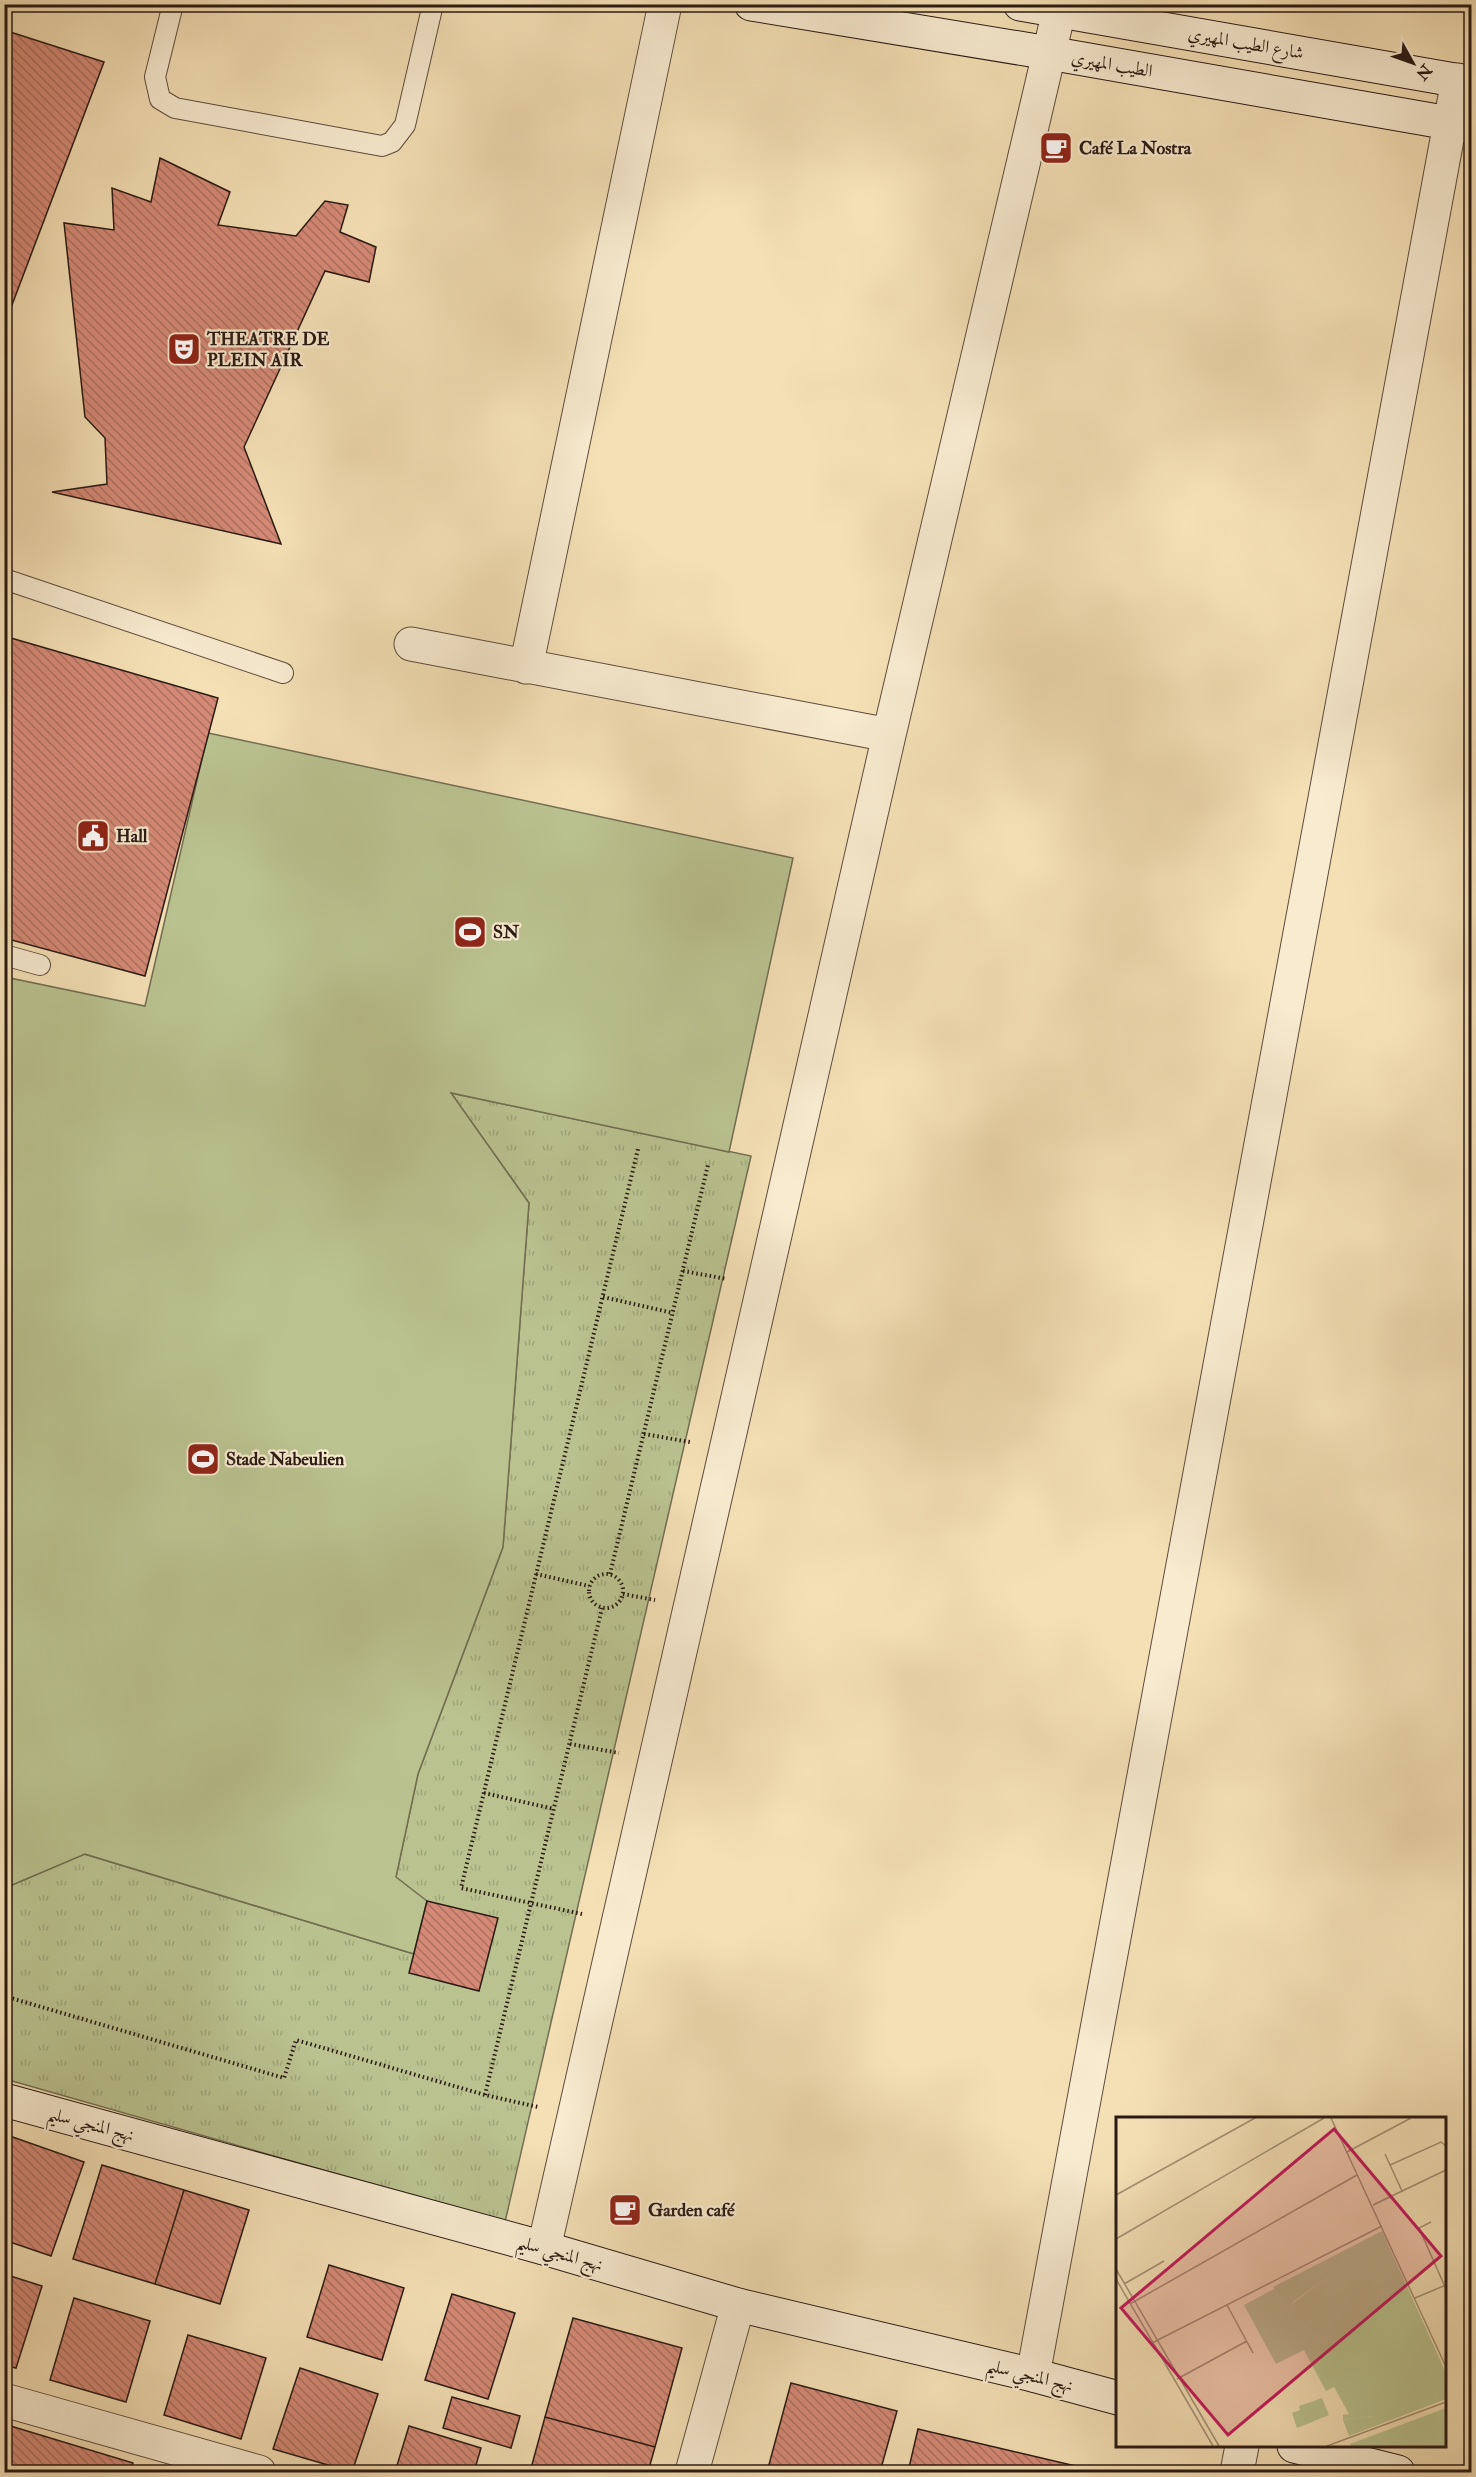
<svg xmlns="http://www.w3.org/2000/svg" width="1476" height="2477" font-family="'IM FELL Double Pica',Amiri,serif">
  <style>
    .grass { fill: url(#grass-tufts); stroke: #726e52; stroke-width: 1.5 }
    .garden { fill: #bac390; stroke: #726e52; stroke-width: 1.5 }
    .building { fill: url(#building-back-hatch); stroke: #2a1a13; stroke-width: 1.5 }
    .lines { fill: none; stroke-linecap: round; stroke-linejoin: round }
    .lane-casing { stroke: #5d4c3c; stroke-width: 22 }
    .street-casing { stroke: #5d4c3c; stroke-width: 35 }
    .secondary-casing { stroke: #2a1a13; stroke-width: 35 }
    .path { stroke: #2a1a13; stroke-width: 4; stroke-dasharray: 1.5 3; stroke-linecap: butt }
    .lane { stroke: #f8ebd0; stroke-width: 20 }
    .street { stroke: #f8ebd0; stroke-width: 33 }
    .secondary { stroke: #f8ebd0; stroke-width: 33 }
    .labels { text-anchor: middle; stroke-width: 4.5; stroke-linejoin: round; paint-order: stroke }
    .street-label { font-size: 18px; fill: #2a1a13; stroke: #f8ebd0 }
    .poi-label { font-size: 18px; font-weight: bold; fill: #2a1a13; stroke: #f8ebd0; text-anchor: start }
    .inset-road { fill: none; stroke: #a49175; stroke-width: 1.5 }
    .view { fill: #c2185b; fill-opacity: 0.15; stroke: #c2185b; stroke-width: 3 }
    .inset-edge { fill: none; stroke: #2a1a13; stroke-width: 3 }
  </style>
  <defs>
    <pattern id="grass-tufts" width="24" height="20" patternUnits="userSpaceOnUse" patternTransform="scale(1.5)"><rect width="24" height="20" fill="#bac390"/><path d="M3 7l-1-3M5 7V3M7 7l1-3M15 17l-1-3M17 17v-4M19 17l1-3" fill="none" stroke="#a0a77b"/></pattern>
    <pattern id="building-back-hatch" width="6" height="6" patternUnits="userSpaceOnUse" patternTransform="scale(1.5)"><rect width="6" height="6" fill="#d58a77"/><path d="M-1 5l2 2M0 0l6 6M5-1l2 2" fill="none" stroke="#ad7060"/></pattern>
  </defs>
  <rect width="100%" height="100%" fill="#f5e0b6"/>
  <filter id="stains"><feTurbulence type="fractalNoise" baseFrequency=".00333" numOctaves="4"/><feColorMatrix values="0 0 0 0 .2 0 0 0 0 .09 0 0 0 0 .02 0 0 0 .5 -.17"/></filter>
  <radialGradient id="worn" r=".72"><stop offset=".6" stop-color="#630" stop-opacity="0"/><stop offset="1" stop-color="#630" stop-opacity=".3"/></radialGradient>
  <!-- grass -->
  <path class="grass" d="M451,1093L751,1156L505,2222L5,2079L4,1888L84,1854L414,1954L396,1877L418,1774L503,1547L529,1203Z"/>
  <!-- garden -->
  <path class="garden" d="M208,733L793,858L729,1152L451,1093L529,1203L503,1547L418,1774L396,1877L427,1901L414,1954L85,1854L5,1888V977L145,1006Z"/>
  <!-- building -->
  <path class="building" d="M4,30L104,62L4,326Z
    M160,158L230,192L218,225L296,236L325,201L348,205L340,232L376,247L369,282L325,271L244,447L281,544L52,492L107,484L105,438L85,417L64,223L114,230L112,188L151,202Z
    M4,636L218,698L145,976L4,938Z
    M427,1901L498,1918L479,1991L409,1973Z
    M4,2134L84,2162L51,2256L4,2240Z
    M102,2165L184,2190L155,2284L73,2259Z
    M184,2190L249,2210L220,2304L155,2284Z
    M329,2265L404,2288L382,2360L307,2337Z
    M4,2274L42,2286L16,2368L4,2365Z
    M452,2294L515,2313L488,2399L425,2380Z
    M74,2298L150,2321L126,2402L50,2380Z
    M573,2318L682,2348L655,2447L545,2417Z
    M188,2335L266,2358L241,2439L164,2415Z
    M300,2368L378,2394L352,2472L273,2449Z
    M791,2383L897,2411L880,2472H767Z
    M452,2397L520,2416L511,2448L443,2428Z
    M545,2417L655,2447L648,2472H530Z
    M4,2424L133,2463L130,2472H4Z
    M409,2426L481,2448L474,2472H395Z
    M918,2429L1080,2467L1078,2472H908Z"/>
  <g class="lines">
    <defs>
      <path id="lane" d="M173,4L155,77L160,99L175,108L382,146L392,142L405,125L433,4
        M4,579L283,673
        M4,955L40,965"/>
      <path id="street" d="M411,644L889,735
        M526,667L665,4
        M544,2248L889,735L1059,11
        M1033,2375L1458,80
        M4,2400L259,2472
        M692,2472L738,2305
        M1237,2472L1242,2446"/>
      <path id="secondary" d="M751,4L1049,53L1472,127
        M1020,4L1472,83
        M4,2100L544,2248L738,2305L1033,2375L1118,2398
        M1294,2446L1398,2472"/>
    </defs>
    <!-- lane casing -->
    <use href="#lane" class="lane-casing"/>
    <!-- street casing -->
    <use href="#street" class="street-casing"/>
    <!-- secondary casing -->
    <use href="#secondary" class="secondary-casing"/>
    <!-- path -->
    <path class="path" d="M683,1271L727,1279
      M603,1297L673,1313
      M644,1434L690,1442
      M589 1591a17 17 0 1 1 34 0a17 17 0 1 1-34 0Z
      M536,1574L589,1586
      M610,1574L708,1165
      M623,1594L655,1600
      M570,1744L619,1753
      M484,1793L554,1809
      M582,1914L461,1888L638,1149
      M4,1996L284,2078L296,2040L485,2095L538,2107
      M485,2095L602,1608"/>
    <!-- lane -->
    <use href="#lane" class="lane"/>
    <!-- street -->
    <use href="#street" class="street"/>
    <!-- secondary -->
    <use href="#secondary" class="secondary"/>
  </g>
  <!-- icons -->
  <defs>
    <symbol id="cafe-square" viewBox="-11 -11 22 22"><rect x="-9" y="-9" width="18" height="18" rx="4" fill="#8f2418" stroke="#f8ebd0"/><path d="M-5.5-4.5H6V0H3Q3 3.5 0 3.5H-2.5Q-5.5 3.5-5.5 0ZM3-3.2v2h1.7v-2ZM-6 4.5H4V6H-6Z" fill="#fff"/></symbol>
    <symbol id="theatre-square" viewBox="-11 -11 22 22"><rect x="-9" y="-9" width="18" height="18" rx="4" fill="#8f2418" stroke="#f8ebd0"/><path d="M-5-5.5Q0-4 5-5.5V0Q5 5 0 6Q-5 5-5 0ZM-3.3-2.5H-1v1.5H-3.3ZM1-2.5H3.3v1.5H1ZM-2.8 1Q0 5.5 2.8 1Z" fill="#fff"/></symbol>
    <symbol id="civic-square" viewBox="-11 -11 22 22"><rect x="-9" y="-9" width="18" height="18" rx="4" fill="#8f2418" stroke="#f8ebd0"/><path d="M-.6-6.5H3V-4.5H.6V-3L4-1V1h2V6H-6V1h2V-1L-.6-3ZM-1.2 2.5V6h2.4V2.5Z" fill="#fff"/></symbol>
    <symbol id="stadium-square" viewBox="-11 -11 22 22"><rect x="-9" y="-9" width="18" height="18" rx="4" fill="#8f2418" stroke="#f8ebd0"/><path d="M0-5a6.5 5 0 1 0 0 10a6.5 5 0 1 0 0-10ZM-3.5-1.8h7v3.6h-7Z" fill="#fff"/></symbol>
  </defs>
  <g fill-rule="evenodd">
    <use href="#cafe-square" x="1037" y="129" width="38" height="38"/>
    <use href="#theatre-square" x="165" y="330" width="38" height="38"/>
    <use href="#civic-square" x="74" y="817" width="38" height="38"/>
    <use href="#stadium-square" x="451" y="913" width="38" height="38"/>
    <use href="#stadium-square" x="184" y="1440" width="38" height="38"/>
    <use href="#cafe-square" x="606" y="2191" width="38" height="38"/>
  </g>
  <g class="labels">
    <!-- street labels -->
    <g class="street-label">
      <text transform="translate(1246 43) rotate(10)" y="6">شارع الطيب المهيري</text>
      <text transform="translate(1112 64) rotate(10)" y="6">الطيب المهيري</text>
      <text transform="translate(91 2124) rotate(15)" y="6">نهج المنجي سليم</text>
      <text transform="translate(560 2253) rotate(16)" y="6">نهج المنجي سليم</text>
      <text transform="translate(1030 2375) rotate(14)" y="6">نهج المنجي سليم</text>
    </g>
    <!-- poi labels -->
    <g class="poi-label">
      <text x="1079" y="154">Café La Nostra</text>
      <text x="207" y="345">THEATRE DE<tspan x="207" dy="21">PLEIN AIR</tspan></text>
      <text x="116" y="842">Hall</text>
      <text x="493" y="938">SN</text>
      <text x="226" y="1465">Stade Nabeulien</text>
      <text x="648" y="2216">Garden café</text>
    </g>
  </g>
  <!-- overview -->
  <g transform="translate(1116 2117)">
    <rect width="330" height="330" fill="#f5e0b6"/>
    <path d="M266,114L330,256V282L233,319L227,303L257,299L304,263L311,269L265,177L245,148L208,163L177,185L173,200L157,170Z" fill="#bac390"/>
    <path d="M250,141L265,177L277,183L298,222L297,236L311,269L308,271L303,263L299,276L282,288L257,299L227,303V298L233,297L218,270L210,274L188,233L160,247L128,188L158,172L173,199L177,186L208,163L244,148ZM206,281L213,298L181,311L176,296L184,293L183,289ZM330,291V329H235L234,327Z" fill="#bac390"/>
    <path class="inset-road" d="M215,1L330,250M231,35L295,1M269,37L286,74M274,48L325,25L330,29M0,78L139,1M257,88L330,53M315,105L303,111L330,172M0,122L208,1M0,152L103,329M0,162L97,329M8,167L48,144M299,181L330,168M14,187L241,58M111,188L137,236M36,226L266,109M61,262L131,224M211,329L330,285"/>
    <path class="view" d="M218,12L325,139L112,318L5,191Z"/>
    <rect width="330" height="330" class="inset-edge"/>
  </g>
  <!-- margin -->
  <rect width="1476" height="2477" fill="none" stroke="#f5e0b6" stroke-width="24"/>
  <rect x="6" y="6" width="1464" height="2465" fill="none" stroke="#2a1a13" stroke-width="3"/>
  <rect x="12" y="12" width="1452" height="2453" fill="none" stroke="#2a1a13" stroke-width="1.5"/>
  <!-- north arrow -->
  <g transform="translate(1413 63) rotate(130)" stroke="#f8ebd0" stroke-width="4.5" paint-order="stroke">
  <path d="M0-4.5L10 22L0 15L-10 22Z" fill="#2a1a13"/>
  <text y="-9" font-size="16" font-weight="bold" text-anchor="middle" fill="#2a1a13">N</text>
  </g>
  <rect width="100%" height="100%" filter="url(#stains)"/>
  <rect width="100%" height="100%" fill="url(#worn)"/>
</svg>
